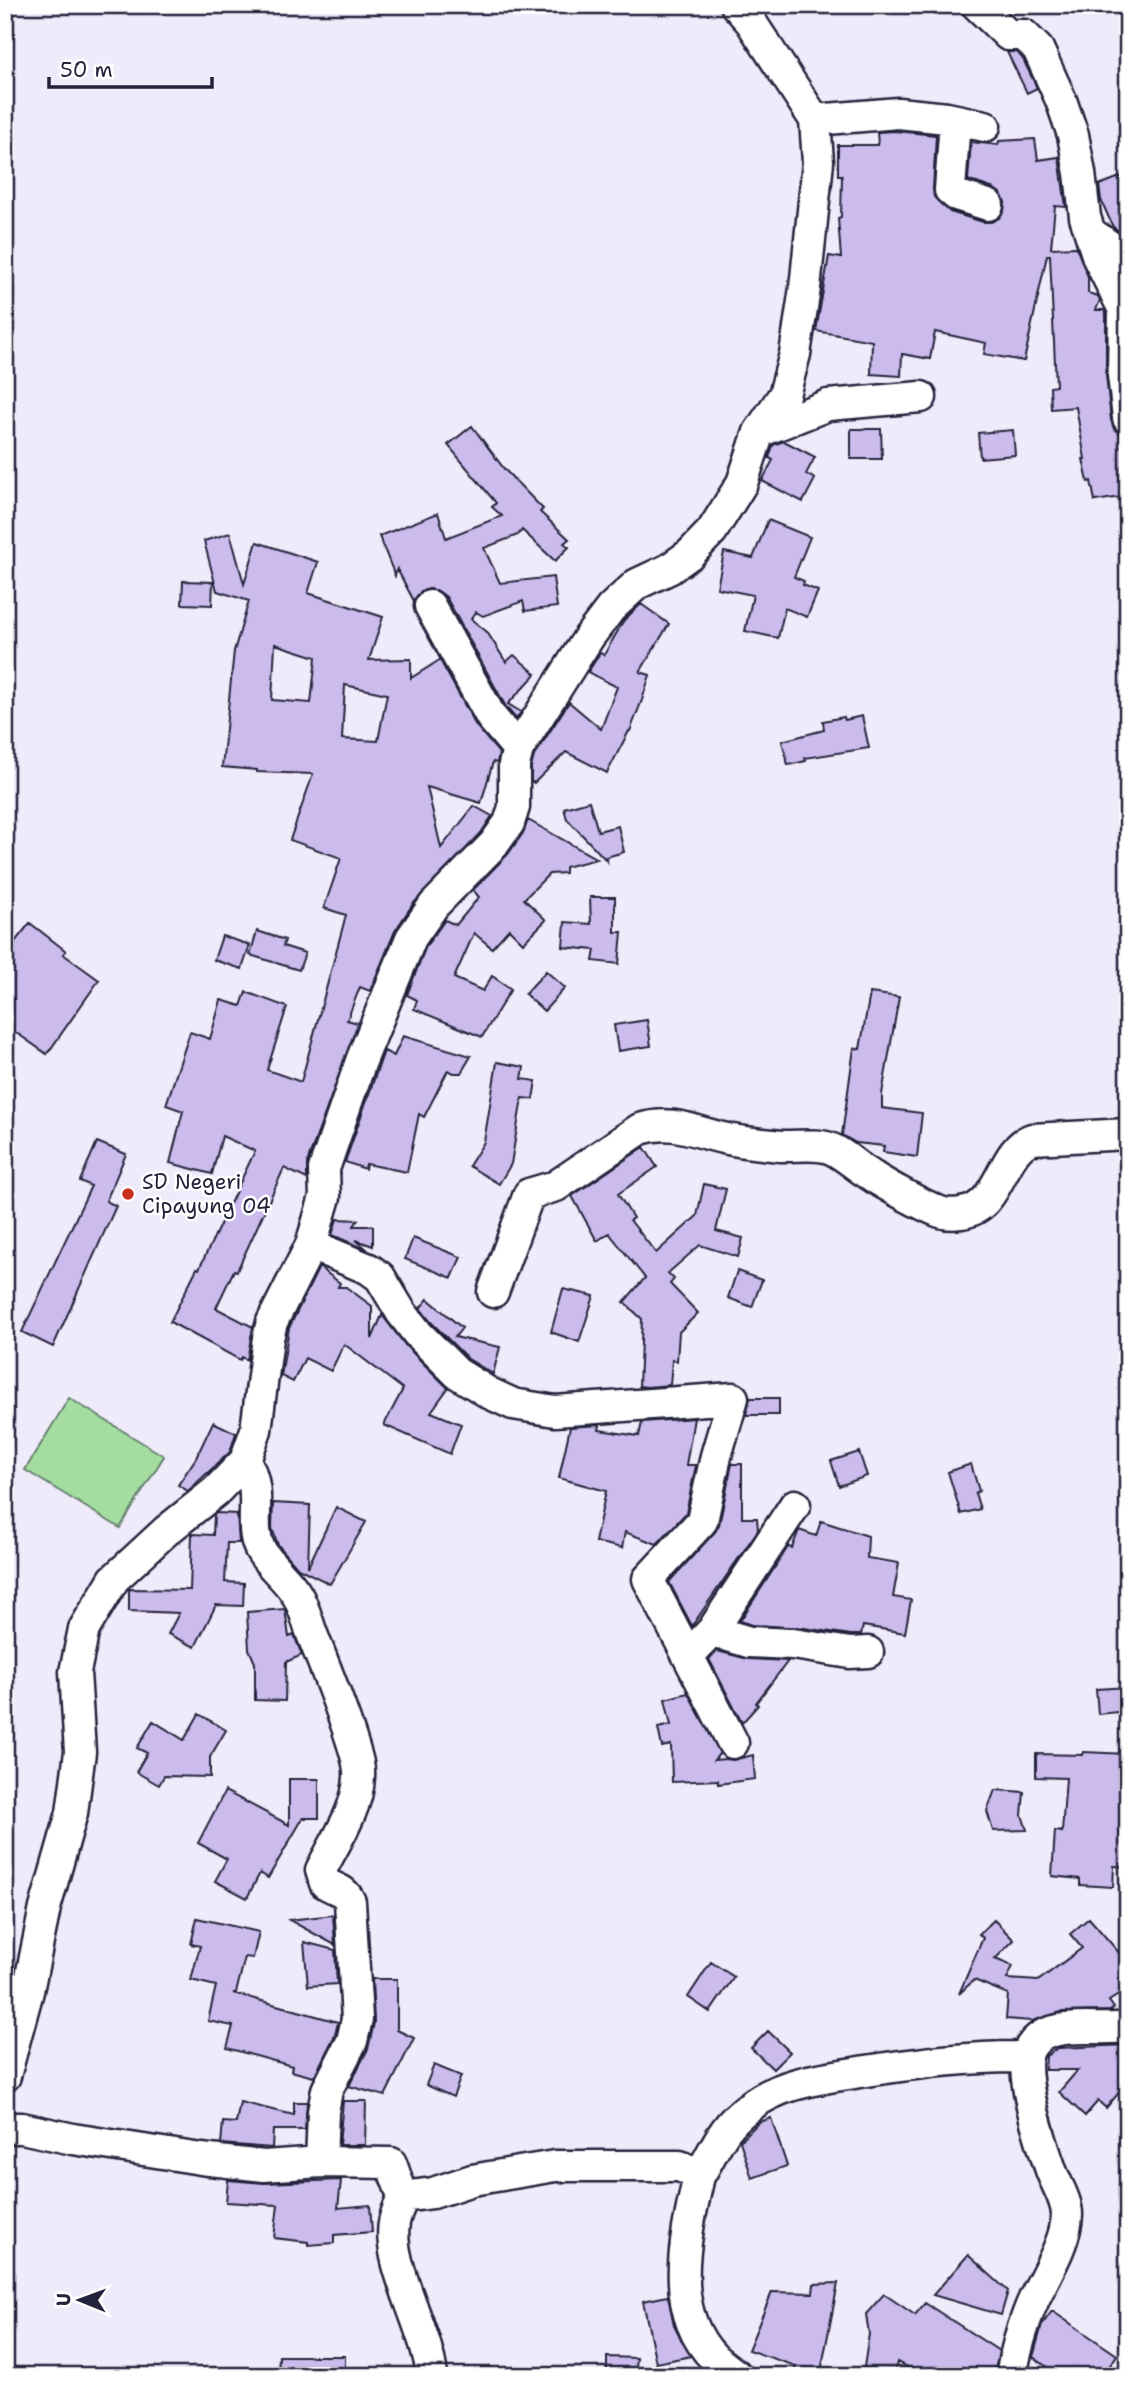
<svg xmlns="http://www.w3.org/2000/svg" width="1133" height="2381" font-family="'Shantell Sans',sans-serif">
  <style>
    .green { fill: #a5dda1; stroke: #64806e; stroke-width: 2 }
    .building { fill: #ccbced; stroke: #22223b; stroke-width: 2; fill-rule: evenodd }
    .lines { fill: none; stroke-linecap: round; stroke-linejoin: round }
    .minor-casing { stroke: #22223b; stroke-width: 35 }
    .minor { stroke: #fff; stroke-width: 30 }
    .poi-dot { fill: #c8321e; stroke: #fff; stroke-width: 2.5 }
    .labels { text-anchor: middle; stroke-width: 5; stroke-linejoin: round; paint-order: stroke }
    .poi-label { font-size: 21px; fill: #22223b; stroke: #fff; text-anchor: start }
  </style>
  <rect width="100%" height="100%" fill="#f0ebfa"/>
  <filter id="ink" filterUnits="userSpaceOnUse"><feTurbulence type="fractalNoise" baseFrequency=".0143" numOctaves="2"/><feDisplacementMap in="SourceGraphic" scale="14" xChannelSelector="R" yChannelSelector="G"/><feConvolveMatrix kernelMatrix="1 2 1 2 8 2 1 2 1" color-interpolation-filters="sRGB"/></filter>
  <g filter="url(#ink)">
    <!-- green -->
    <path class="green" d="M69,1398L164,1456L120,1528L25,1470Z"/>
    <!-- building -->
    <path class="building" d="M1007,52H1017L1023,59L1037,88L1027,93Z
      M895,131L936,135L933,189L934,197L950,212L983,222H991L999,218L1004,211L1005,202L1001,194L994,189L968,180L971,142L998,145L999,141L1035,139L1038,160L1059,157L1066,207L1055,206L1051,248L1076,247L1088,277V293L1098,296L1100,300L1096,310H1104L1106,314V375L1111,420L1114,429L1125,435L1128,448V496L1095,501L1091,481L1088,482L1083,459H1085L1076,407L1051,409L1050,387L1056,386L1050,255H1047L1024,361L984,354L986,343L935,332L930,359L902,354L901,376L871,374L872,341L816,331L829,256L841,258L838,218L841,217L842,175H838V145H878L877,132Z
      M1128,174V237L1113,227L1101,200L1099,185Z
      M472,426L505,470L543,509L540,512L569,539L564,543L569,547L555,561L522,530L518,535L484,548L500,583L553,577L557,607L525,611L523,601L483,616L476,612L471,619L487,632L506,662L514,655L536,674L508,704L521,712L516,719L506,707L446,597L438,591L430,589L421,591L414,601L397,569L395,576L379,536L438,513L446,538L502,516L492,507L496,503L448,445Z
      M851,429H881L882,459H851Z
      M1013,430L1015,455L980,458L978,433Z
      M784,441L815,457L806,474L815,479L803,502L762,481L773,460L769,458L773,445Z
      M768,520L810,537L794,577L804,581L803,585L818,591L807,617L785,608L778,638L745,631L753,595L717,588L724,552L753,558Z
      M230,533L244,584L257,542L318,562L308,593L383,617L369,660L411,659V678L440,660L476,726L499,753L497,763L493,762L481,803L427,787L441,848L474,806L492,816L481,833L413,904L395,931L370,991L360,987L347,1020L358,1023L307,1163V1179L284,1168L237,1271L234,1270L216,1308L253,1327L247,1360L242,1357L240,1360L170,1322L197,1268L199,1269L255,1151L222,1136L212,1174L170,1163L183,1111L166,1105L190,1032L210,1039L221,1000L241,1006L246,992L287,1007L267,1070L301,1082L346,915L324,908L341,858L290,840L313,774L257,772V770L222,767L234,651L249,601L217,591L204,541ZM275,644L316,657L311,703L272,700ZM345,685L387,694L378,741L342,739Z
      M183,581L213,582L212,605L182,604Z
      M641,604L669,624L640,672L650,675L642,700L630,731H629L607,773L566,752L534,783L531,781V767L534,756L569,702L601,729L617,687L588,672L600,653L604,655L624,620Z
      M862,716L869,748L805,758L806,761L788,765L782,741L824,730L823,721L844,717L845,720Z
      M589,801L598,831L618,826L624,852L606,857L607,861L567,819L564,808Z
      M528,820L597,859L565,867V873L549,874L524,899L546,920L523,943L509,929L492,948L474,933L454,978L483,991L492,976L511,989L482,1037L414,1009L417,1000L407,995L426,946L445,920L456,925L479,897L473,890L508,854L523,833Z
      M590,897H615V932H622L619,964L593,961L595,950L563,947L565,922L591,924Z
      M30,923L66,951L63,954L99,980L47,1054L5,1025V954Z
      M257,931L285,940L283,946L305,953L299,970L250,955Z
      M222,936L250,945L242,969L214,960Z
      M546,971L565,988L544,1011L525,994Z
      M870,993L899,997L882,1094V1108L922,1113L917,1157L883,1152L884,1146L856,1143L842,1135L854,1048L860,1049Z
      M647,1020L651,1046L618,1051L614,1025Z
      M403,1036L471,1056L461,1073H454L448,1070L424,1117L419,1114L407,1172L366,1164L365,1169L345,1162L384,1051L394,1056Z
      M497,1062L524,1067L522,1079L536,1081L533,1099L522,1098L511,1164L499,1184L469,1166L484,1142Z
      M97,1142L126,1154L106,1201L116,1206L53,1347L22,1332L91,1186L80,1181Z
      M644,1147L657,1167L618,1194L633,1218L630,1220L656,1253L697,1216L704,1184L726,1189L716,1231L743,1238L738,1257L700,1245L668,1273L674,1279L670,1284L698,1313L679,1332L677,1361L672,1360L670,1385L647,1387L639,1386L642,1319L624,1302L645,1278L609,1233L597,1241L572,1196Z
      M337,1219L358,1220L354,1226H373V1246L356,1240L368,1250L332,1235Z
      M413,1238L461,1257L452,1278L405,1259Z
      M319,1267L340,1283L338,1287H346L372,1306V1339L382,1315L406,1346L448,1388L431,1412L461,1424L450,1454L384,1425L403,1389L344,1344L331,1371L305,1358L293,1382L281,1376L289,1328Z
      M737,1271L762,1280L752,1307L728,1298Z
      M563,1289L594,1296L579,1342L551,1332Z
      M428,1299L462,1328L455,1337L500,1347L493,1374L468,1359L431,1322L420,1308Z
      M750,1398H779V1415H746Z
      M694,1418L686,1465H696L686,1513L657,1544L625,1532L622,1548L595,1542L606,1491L559,1478L570,1427L600,1425L599,1430L639,1436L642,1422Z
      M213,1422L236,1433L230,1452L188,1491L178,1485L196,1458Z
      M859,1452L867,1476L839,1486L831,1461Z
      M732,1464H742V1518H757L758,1530L692,1626L669,1582L715,1532L719,1525Z
      M971,1464L979,1491L975,1493L980,1509L961,1514L948,1472Z
      M273,1503L310,1505L308,1567L336,1507L366,1522L330,1584L298,1568L278,1545L272,1528Z
      M216,1513L237,1514L239,1543H227L225,1582L244,1583L243,1606L216,1605L195,1647L168,1634L179,1613L129,1611V1589L190,1590L192,1534L213,1535L214,1515Z
      M821,1521L868,1536L867,1558L899,1563L893,1597L911,1600L905,1633L863,1626L861,1635H851L804,1628L752,1625L740,1621L788,1547L792,1548L799,1530L816,1536Z
      M285,1609L289,1637L294,1635L302,1655L286,1662L285,1701L255,1700V1663L249,1649L247,1612Z
      M717,1651L748,1659L788,1661L756,1703L758,1705L742,1723L709,1659Z
      M1128,1687V1711L1098,1714L1096,1689Z
      M688,1693L720,1753L714,1760L726,1759L733,1760L753,1755L755,1779L718,1784V1780L672,1782L671,1745L662,1747L658,1728L671,1725L665,1699Z
      M199,1714L226,1730L210,1757V1777L164,1776L159,1785L136,1772L147,1753L137,1748L153,1721L184,1740Z
      M1083,1752L1128,1754V1867L1114,1866L1113,1887L1080,1885V1879L1052,1876L1055,1831L1062,1832L1066,1778L1036,1777V1754L1083,1755Z
      M289,1779H319V1818H303L268,1878L260,1873L247,1898L215,1881L227,1859L198,1843L225,1791L289,1825Z
      M995,1790L1024,1792L1022,1815L1027,1830L993,1831L987,1811Z
      M333,1915L335,1945L289,1920Z
      M197,1918L259,1932L253,1958L245,1957L236,1993H233L338,2022L335,2035L314,2077L291,2071L292,2066L227,2048L233,2026L208,2021L216,1986L191,1980L200,1946L191,1944Z
      M1089,1918L1121,1955L1128,1951V1989L1109,2001L1114,2008L1110,2011L1061,2012L1032,2021L1006,2019L1008,1994L974,1980L959,1994L983,1938L979,1934L994,1920L1014,1940L995,1959L1013,1966L1007,1979L1038,1981L1082,1948L1070,1934Z
      M304,1942L335,1950L337,1984L308,1986Z
      M711,1962L734,1977L710,2012L688,1997Z
      M372,1979H397V2030L414,2038L385,2096L349,2086L368,2049L374,2023Z
      M768,2031L790,2052L773,2069L751,2048Z
      M1128,2045V2082L1106,2108L1098,2101L1085,2116L1059,2092L1078,2070H1045L1046,2056L1058,2048Z
      M434,2065L461,2076L453,2097L426,2085Z
      M343,2101H366L365,2145H339Z
      M240,2102L294,2115V2102H307L305,2130H273L272,2148L221,2144L223,2122L236,2123Z
      M771,2118L787,2166L752,2178L740,2141L759,2122Z
      M228,2180L265,2183L341,2180L338,2208L370,2205L372,2232L334,2235V2243L308,2245V2242L274,2238L278,2205L226,2202Z
      M968,2255L1008,2291L1001,2315L933,2295Z
      M838,2283L820,2376H792L796,2366L748,2350L772,2292L813,2293L814,2284Z
      M884,2294L915,2315L925,2303L999,2351L994,2376H925L897,2362L894,2376L863,2374L869,2334L866,2314Z
      M668,2296L674,2325L691,2356L656,2363L643,2301Z
      M1052,2311L1117,2355L1103,2376H1061L1033,2357L1042,2325Z
      M279,2356H345V2376H278Z
      M607,2357L637,2358L635,2376H607Z"/>
    <g class="lines">
      <defs>
        <path id="minor" d="M977,5L1008,35H1024L1038,49L1061,100L1073,135L1080,173L1085,217L1098,258L1124,310L1123,375L1128,418
          M815,120L898,113L947,118L985,126
          M955,120L950,190L956,195L988,205
          M1091,233L1128,259
          M759,432L828,405L921,397
          M430,606L491,717L518,749
          M311,1245L369,1269L380,1277L401,1312L418,1334L457,1373L489,1393L513,1404L555,1411L733,1398L716,1456L702,1521L648,1579L733,1743
          M493,1292L529,1194L556,1186L640,1129C676,1118 697,1134 733,1140C748,1143 765,1144 781,1146C797,1147 819,1142 834,1150C846,1156 857,1167 869,1174C885,1185 922,1205 940,1212C946,1214 955,1214 961,1213C1001,1209 1000,1150 1032,1139L1128,1134
          M245,1461C265,1493 247,1524 260,1549C269,1566 287,1578 297,1595C305,1608 308,1625 314,1639C328,1675 342,1709 353,1745C356,1755 360,1766 359,1777C358,1809 335,1842 321,1870L325,1883C336,1890 345,1889 350,1902L357,2019L352,2041L327,2090L323,2112L321,2162
          M712,1631L749,1642L793,1644L850,1653L868,1652
          M688,1656L712,1631L795,1505
          M5,2076L28,1991L45,1908L72,1813L80,1752L75,1672L84,1629L114,1579L166,1531L216,1491L245,1461L256,1430L268,1338L272,1322L311,1245L325,1197L324,1169L361,1061L411,938L434,905L494,844L509,823L514,807V765L518,749L589,637L611,608L637,584L669,569L690,554L712,531L742,483L759,432L784,395L795,354L805,288L818,162L815,120L751,22L736,5
          M5,2128H22L73,2139L201,2159L264,2166L321,2162L391,2163L403,2197L433,2193L472,2180L555,2166H680L699,2176C686,2235 666,2310 715,2359C722,2365 730,2370 737,2376
          M699,2176C716,2148 721,2128 749,2107C782,2081 826,2078 866,2071C919,2063 973,2056 1027,2057
          M403,2197C400,2206 395,2214 394,2223C387,2265 427,2328 432,2376
          M1011,2376C1016,2350 1023,2323 1034,2299C1045,2275 1066,2243 1067,2215C1067,2200 1056,2184 1051,2170C1042,2144 1022,2083 1027,2056C1029,2047 1036,2039 1043,2035C1068,2023 1101,2031 1128,2027"/>
      </defs>
      <!-- minor casing -->
      <use href="#minor" class="minor-casing"/>
      <!-- minor -->
      <use href="#minor" class="minor"/>
    </g>
  </g>
  <!-- markers -->
  <circle class="poi-dot" cx="128" cy="1194" r="7"/>
  <g class="labels">
    <!-- poi labels -->
    <g class="poi-label">
      <text x="142" y="1189">SD Negeri<tspan x="142" dy="24">Cipayung 04</tspan></text>
    </g>
  </g>
  <!-- margin -->
  <rect width="1133" height="2381" fill="none" stroke="#fff" stroke-width="28"/>
  <rect x="14" y="14" width="1105" height="2353" fill="none" stroke="#22223b" stroke-width="2.5" filter="url(#ink)"/>
  <!-- north arrow -->
  <g transform="translate(80 2300) rotate(271)" stroke="#ffffff" stroke-width="5" paint-order="stroke">
  <path d="M0-5L12 26L0 18L-12 26Z" fill="#22223b"/>
  <text y="-10" font-size="19" font-weight="bold" text-anchor="middle" fill="#22223b">U</text>
  </g>
  <!-- scale -->
  <path d="M49 77v10h163v-10" fill="none" stroke="#22223b" stroke-width="3.5"/>
  <text x="60" y="77" font-size="21" fill="#22223b" stroke="#ffffff" stroke-width="5" paint-order="stroke">50 m</text>
</svg>
